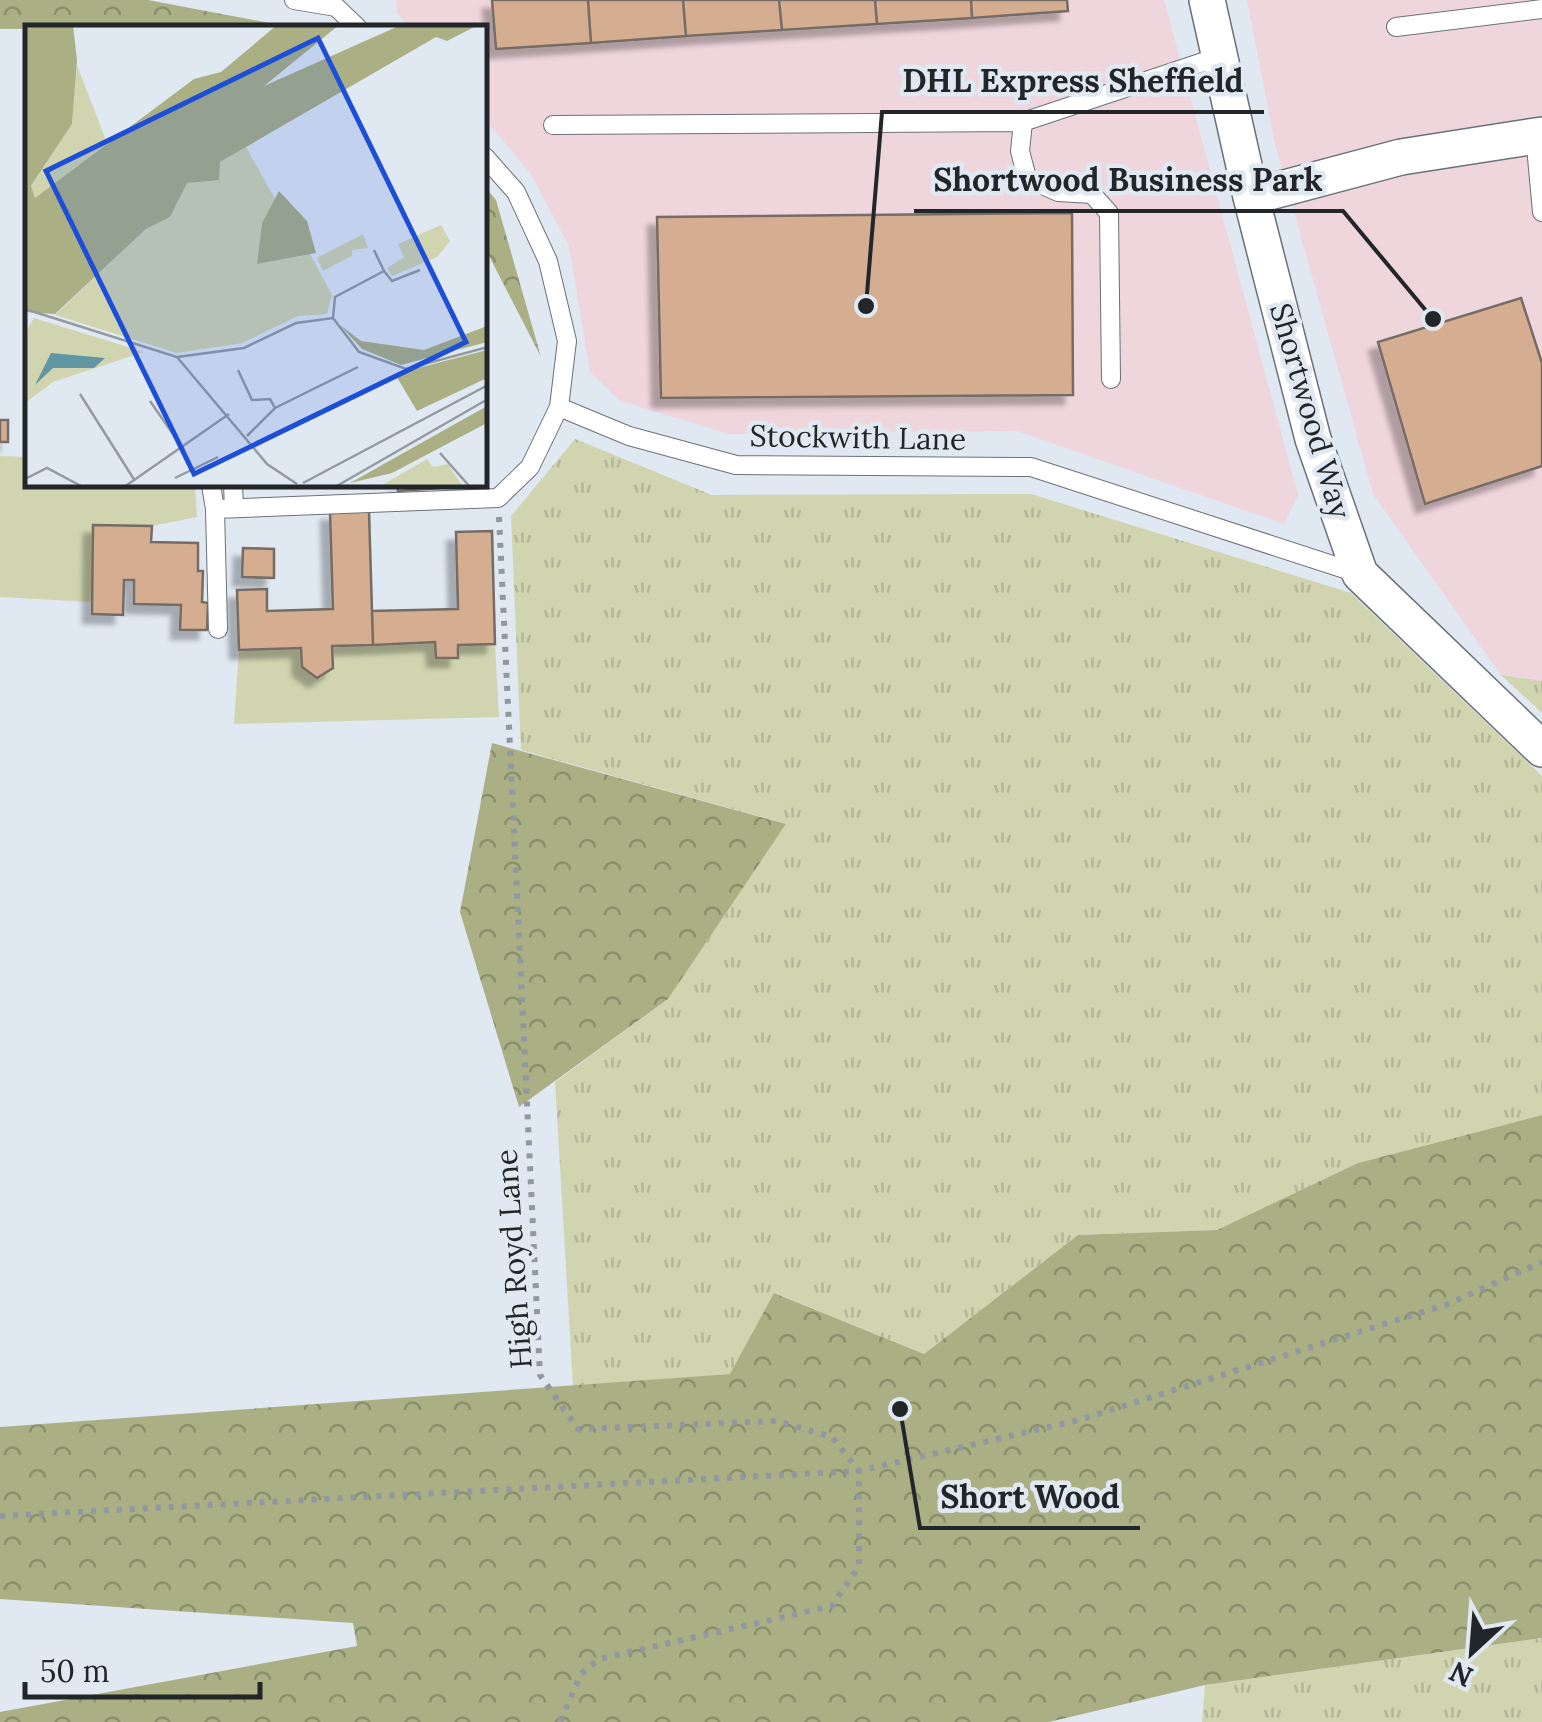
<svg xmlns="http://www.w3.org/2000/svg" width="1542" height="1722" font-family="Lora,serif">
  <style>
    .commercial { fill: #efd5dc }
    .grass { fill: url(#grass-tufts) }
    .forest { fill: url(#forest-crowns) }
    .garden { fill: #d0d5b0 }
    .building { fill: #d5ae91; stroke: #756c66; stroke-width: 2.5; filter: url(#shadow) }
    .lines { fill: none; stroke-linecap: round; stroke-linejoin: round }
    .service-casing { stroke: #6b7179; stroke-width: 20 }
    .minor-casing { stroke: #6b7179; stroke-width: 38 }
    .path { stroke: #92989f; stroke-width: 6; stroke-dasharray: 5 8; stroke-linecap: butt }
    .service { stroke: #fff; stroke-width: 18 }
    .minor { stroke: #fff; stroke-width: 35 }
    .labels { text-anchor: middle; stroke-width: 9; stroke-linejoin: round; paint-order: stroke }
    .street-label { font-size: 30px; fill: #232629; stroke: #e0e8f1 }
    .inset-road { fill: none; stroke: #949aa1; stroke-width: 2.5 }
    .view { fill: #1d4ed8; fill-opacity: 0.15; stroke: #1d4ed8; stroke-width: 5 }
    .inset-edge { fill: none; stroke: #232629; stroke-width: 5 }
    .leader { fill: none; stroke: #232629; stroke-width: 4 }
    .callout-dot { fill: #232629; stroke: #e0e8f1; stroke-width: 4 }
    .callout-label { font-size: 32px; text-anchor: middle; font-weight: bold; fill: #232629; stroke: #e0e8f1; stroke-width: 9; stroke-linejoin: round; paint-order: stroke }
  </style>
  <defs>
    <pattern id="grass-tufts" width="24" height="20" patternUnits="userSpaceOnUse" patternTransform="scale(2.5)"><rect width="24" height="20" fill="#d0d5b0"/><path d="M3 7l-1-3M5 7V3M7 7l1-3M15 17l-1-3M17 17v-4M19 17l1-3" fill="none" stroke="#b2b797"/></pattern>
    <pattern id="forest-crowns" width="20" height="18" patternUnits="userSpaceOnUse" patternTransform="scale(2.5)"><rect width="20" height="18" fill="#aab084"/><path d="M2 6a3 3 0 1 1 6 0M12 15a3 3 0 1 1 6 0" fill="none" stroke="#8a8f6c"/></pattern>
    <filter id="shadow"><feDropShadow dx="-9" dy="9" stdDeviation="2.5" flood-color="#0004"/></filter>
  </defs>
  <rect width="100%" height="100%" fill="#e0e8f1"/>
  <!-- commercial -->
  <path class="commercial" d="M396,0H1164L1298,495L1284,524L1017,431L729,434L620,401L590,372L569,246L531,174L485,119V28L409,27L397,13Z
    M1247,0H1542V681L1501,675L1373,494L1275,144Z"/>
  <!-- grass -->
  <path class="grass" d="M575,439L712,495L1031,494L1351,593L1542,776V1115L1358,1163L1217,1230L1078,1235L924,1354L775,1293L731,1374L573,1386L555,1082L668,999L786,824L521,750L511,516Z
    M1501,675L1542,681V713Z
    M1542,1638V1722H1202L1205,1685Z"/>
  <!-- forest -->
  <path class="forest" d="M0,0H148L291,27L0,29Z
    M485,187L496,200L541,357L485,248Z
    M492,743L786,824L668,999L519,1107L460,912Z
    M1542,1115V1638L1205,1685L1049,1722H0V1712L357,1646L353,1623L0,1599V1427L730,1374L774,1293L924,1354L1078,1235L1217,1230L1358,1163Z"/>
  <!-- garden -->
  <path class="garden" d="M0,456L27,457L28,485H195L197,517L152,526L94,525L92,602L0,597Z
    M435,642L437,658H458V645L495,644L499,717L234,724L239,650L301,648L302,667L317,677L332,668V646Z"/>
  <!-- building -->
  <path class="building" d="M492,0H588L591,43L496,49Z
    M588,0H683L686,36L591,43Z
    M683,0H779L782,30L686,36Z
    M779,0H875L877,24L782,30Z
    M875,0H971L972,18L877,24Z
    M971,0H1067L1068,11L972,18Z
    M1072,213L1073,395L661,398L657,217Z
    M1521,298L1542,363V466L1425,504L1378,342Z
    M0,420H8V442H0Z
    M397,485H439V488L398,491Z
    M369,511L373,645L332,646L333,668L317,678L302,667L301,648L239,650L237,590L267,589V611L333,609L330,512Z
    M93,525L152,526L151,542L198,543V571H203L202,602L208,603L207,630H180L181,605L134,604V580H124L123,615L92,614Z
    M492,531L495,644L458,645V658H436L435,642L373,645L372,611L458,609L456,532Z
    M243,548L274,549V578L242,577Z"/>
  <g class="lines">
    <defs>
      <path id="service" d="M294,0L336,7L358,28
        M1396,27L1542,9
        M1023,122L1020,151L1027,178L1058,192L1092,194L1109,213L1111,379
        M553,125L1023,122L1218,57
        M1535,136L1542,212
        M485,157L516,192L548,261L567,341L559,407L629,436L736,465L1031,467L1360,574
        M211,485L215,509
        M233,485L234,508
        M218,629L215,509L498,498L530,467L559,407"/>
      <path id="minor" d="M1207,0L1251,197L1313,439L1360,574L1542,749
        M1251,197L1401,157L1542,135"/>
    </defs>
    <!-- service casing -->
    <use href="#service" class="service-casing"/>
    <!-- minor casing -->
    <use href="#minor" class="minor-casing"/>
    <!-- path -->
    <path class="path" d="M499,517L540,1375L578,1429L777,1421L832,1437L859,1471V1566L832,1606L599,1659L581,1674L560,1722
      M0,1516L859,1471L1079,1420L1448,1304L1542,1262"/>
    <!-- service -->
    <use href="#service" class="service"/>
    <!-- minor -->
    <use href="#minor" class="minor"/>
  </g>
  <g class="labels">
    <!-- street labels -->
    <g class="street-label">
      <text transform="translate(1310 411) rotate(74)" y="10">Shortwood Way</text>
      <text transform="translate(858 438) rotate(1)" y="10">Stockwith Lane</text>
      <text transform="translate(514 1259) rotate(-94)" y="10">High Royd Lane</text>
    </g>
  </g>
  <!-- overview -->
  <g transform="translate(25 25)">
    <rect width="462" height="462" fill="#e0e8f1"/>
    <path d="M52,40L84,123L10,173L6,162L47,99ZM221,122L250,174L237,198L232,239L285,229L307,270L302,289L273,291L217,318L152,328L30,290L121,204L145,192L162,157ZM9,293L119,327L28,357L0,378V308ZM402,434L408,442L423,439L438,462H354Z" fill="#d0d5b0"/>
    <path d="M0,0H48L52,36L47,99L6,161L10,173L169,54L196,47L252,0H314L239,61L376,0H453L422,16L411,12L195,137L194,155L162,158L145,192L121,204L30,289L0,287ZM254,166L282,196L291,228L232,239L237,198ZM315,300L336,316L399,325L462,301V317L376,340L337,324ZM462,325V353L392,386L370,349ZM462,381V398L367,448L325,458Z" fill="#aab084"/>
    <path d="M416,200L425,216L412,232L367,251L362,243L379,232L373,219ZM338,209L343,223L327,225V231L298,246L292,233Z" fill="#d0d5b0"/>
    <path d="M26,328L80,333L69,343H28L10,360Z" fill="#6097a3"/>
    <path class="inset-road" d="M359,246L367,256L395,245M0,284L152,332L242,439L272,459M308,293L310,272L359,246L349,225M152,332L219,323L271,298L308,293L334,327L381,344L463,322M213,345L227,375L245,374L250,383M55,369L110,456M125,376L159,425M222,411L250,383L333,342M415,428L445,462M150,453L193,432M0,454L22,443L58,462M278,458L463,360M99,462L204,389M310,462L463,374"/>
    <path class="view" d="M293,13L441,317L169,449L21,146Z"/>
    <rect width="462" height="462" class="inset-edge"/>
  </g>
  <!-- callouts -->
  <path class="leader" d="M866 306L882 112H1264M1433 319L1343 211H914M900 1409L920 1528H1140"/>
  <g class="callout-dot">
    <circle cx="866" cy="306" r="10"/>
    <circle cx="1433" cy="319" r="10"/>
    <circle cx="900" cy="1409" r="10"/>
  </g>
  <g class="callout-label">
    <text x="1073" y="92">DHL Express Sheffield</text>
    <text x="1128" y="191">Shortwood Business Park</text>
    <text x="1030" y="1508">Short Wood</text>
  </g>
  <!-- north arrow -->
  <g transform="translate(1472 1652) rotate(206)" stroke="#e0e8f1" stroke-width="8" paint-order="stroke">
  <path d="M0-8L18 38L0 25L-18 38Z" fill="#232629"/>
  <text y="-15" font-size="28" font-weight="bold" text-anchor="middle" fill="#232629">N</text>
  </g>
  <!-- scale -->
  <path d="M25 1682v15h235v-15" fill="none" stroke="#232629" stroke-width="5"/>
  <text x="40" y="1682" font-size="30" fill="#232629" stroke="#e0e8f1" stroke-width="8" paint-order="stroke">50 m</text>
</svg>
